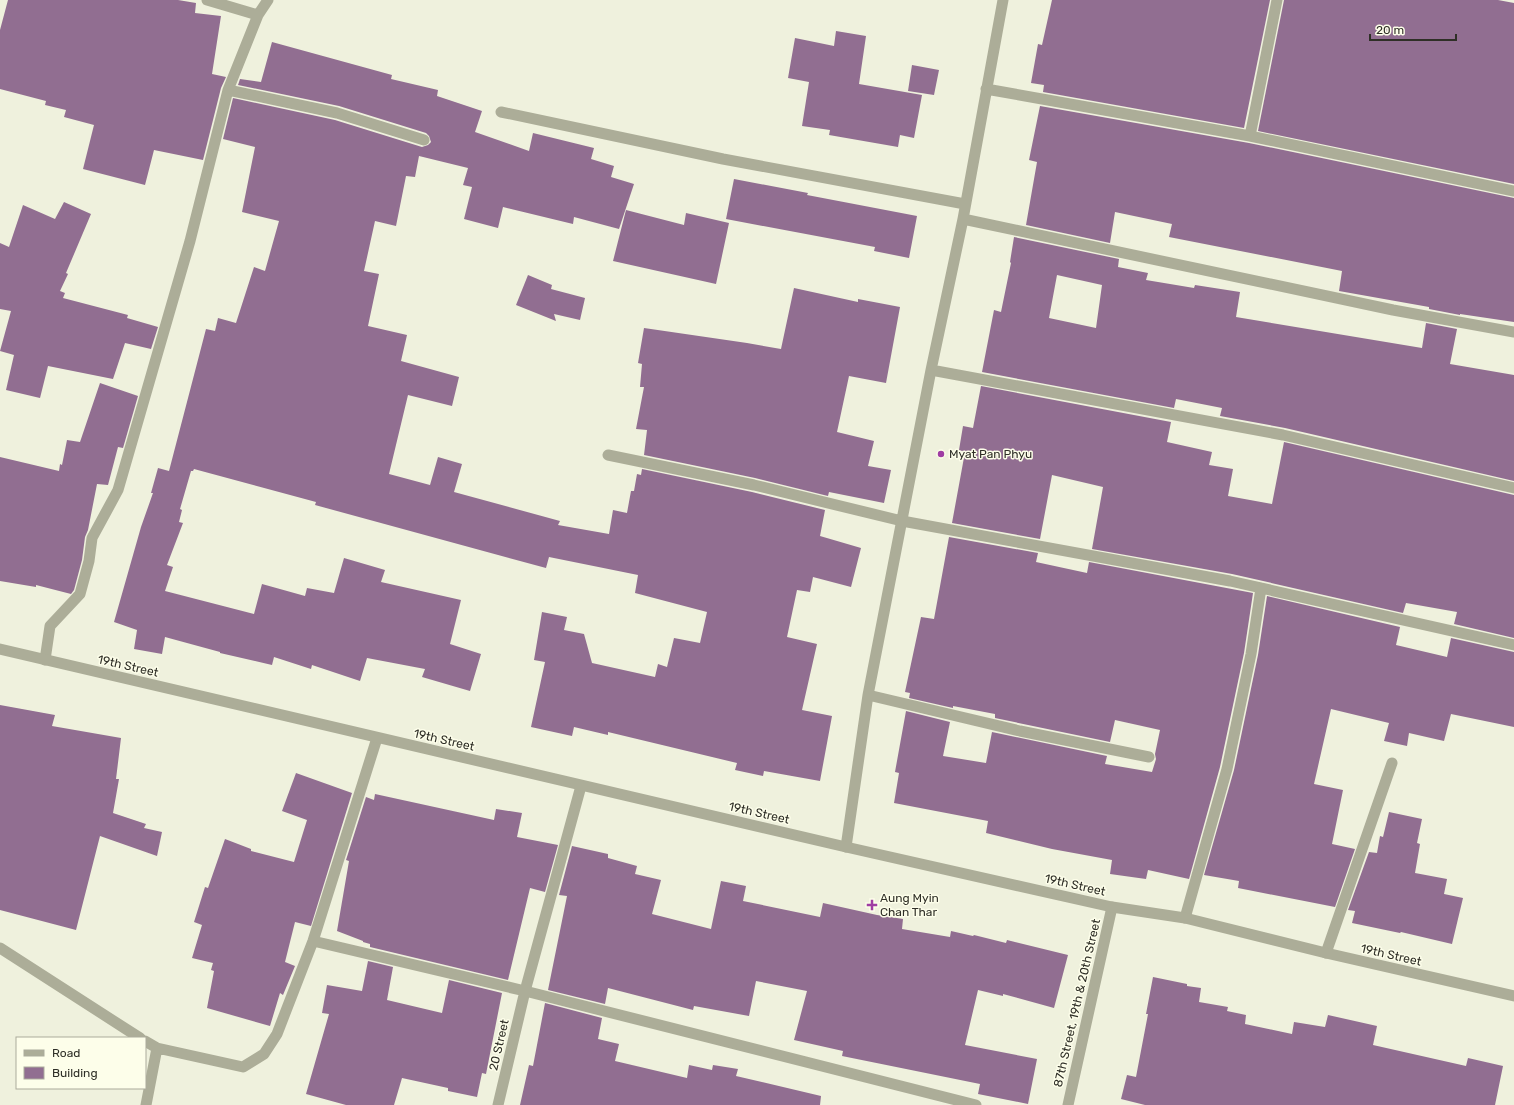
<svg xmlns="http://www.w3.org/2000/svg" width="1514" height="1105" font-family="Rubik,sans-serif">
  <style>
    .building { fill: #916e91; fill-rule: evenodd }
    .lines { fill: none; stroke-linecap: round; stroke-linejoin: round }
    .service { stroke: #acad98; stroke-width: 11 }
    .minor { stroke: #acad98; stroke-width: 11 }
    .tertiary { stroke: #acad98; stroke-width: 11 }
    .poi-dot { fill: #9f3da3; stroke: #fdfeea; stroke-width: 1.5 }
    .labels { text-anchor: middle; stroke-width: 3; stroke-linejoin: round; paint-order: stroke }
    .poi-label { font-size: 12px; fill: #2f2f27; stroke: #fdfeea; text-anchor: start }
    .street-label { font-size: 12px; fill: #2f2f27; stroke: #fdfeea }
  </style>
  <rect width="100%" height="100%" fill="#eff1dd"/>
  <!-- building -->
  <path class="building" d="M8,0H178L196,3L195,13L221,16L212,74L226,77L221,88L203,160L154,150L145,185L83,169L94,125L64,117L66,110L45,105L46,101L0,89V30Z
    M1052,0H1270L1244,128L1043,92L1044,85L1031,83L1038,44L1042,45Z
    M1284,0H1498L1514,3V184L1258,131Z
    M836,31L866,36L859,84L922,95L914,138L900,135L898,147L829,135L830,130L802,126L809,82L788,78L795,38L834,46Z
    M272,42L392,75L391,79L438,90L437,96L482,111L475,132L529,151L533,133L594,148L591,159L614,166L611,177L634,184L619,229L574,217L573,224L503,207L498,228L464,219L472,187L463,185L468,168L419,156L415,177L406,176L396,226L375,221L364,271L379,274L368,326L407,335L401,361L459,377L452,406L408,395L389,474L430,485L438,457L462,464L454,492L560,521L558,525L609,534L613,510L627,513L631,491H634L637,474L641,475L642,469L752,492L825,510L820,536L861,548L851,587L813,577L810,592L797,590L787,637L817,644L802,710L832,716L820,781L764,771L763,776L735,770L737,763L608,732V735L574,727L572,736L531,727L545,662L534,660L542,612L567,617L564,630L584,634L592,663L655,677L658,664L667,667L674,638L700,643L707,612L635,593L638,575L549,557L546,568L315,505L316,502L194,469L193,471H191L180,509L182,510L179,522L183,523L167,565L173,567L165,591L254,614L262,584L305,596L307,588L334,593L344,558L385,570L381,582L461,600L450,644L481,654L470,691L422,677L425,669L367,658L360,681L312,665L311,669L274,657L272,665L220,653V652L165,637L162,654L134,649L137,630L114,622L141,527L153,493H151L158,468L169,471L206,329L215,331L218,318L236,323L254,267L265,271L279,221L242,212L255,147L223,139L233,98L335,120L422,147L428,145L431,142L429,136L426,133L339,106L238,85L240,79L261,82Z
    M912,65L939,70L934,95L908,91Z
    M1040,106L1249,143L1514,198V322L1460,314V315L1429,309V307L1339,291L1342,271L1169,237L1172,224L1115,212L1110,243L1026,225L1037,162L1029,160Z
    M734,179L808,193L807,195L917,216L909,258L874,251L875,247L726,219Z
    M64,202L91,214L66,273L68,274L60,291L65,293L63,298L128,315L127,318L158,327L151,349L125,343L113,379L48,366L40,398L6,390L14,355L0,351L11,311L0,309V243L9,247L23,205L55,219Z
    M626,210L684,225L686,213L729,223L716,284L613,261Z
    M1014,237L1119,259L1118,267L1148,273L1146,280L1194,288L1195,285L1240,292L1236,317L1422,348L1426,323L1457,329L1450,364L1514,375V481L1285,428L1220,416L1222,408L1176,399L1174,408L982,372L994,310L1001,312L1011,263L1010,262ZM1057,275L1102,285L1096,328L1049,318Z
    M528,275L552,285L551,289L585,298L580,320L554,314L556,321L516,305Z
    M794,288L858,302V299L900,307L886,383L849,376L837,432L874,441L868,466L891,470L884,503L829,492L828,496L755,478L644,455L647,430L636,429L644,387H640L642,364L638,363L644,328L747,343L781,349Z
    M100,383L138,396L123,448L118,447L108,485L97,484L88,530L85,537L82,560L74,590L71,594L36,585V587L0,581V457L59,471L60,464L62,465L67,440L80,442Z
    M981,386L1171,422L1167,442L1212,452L1209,465L1233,469L1228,496L1272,504L1284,442L1514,495V638L1454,624L1457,612L1406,603L1403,613L1232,574L1092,549L1103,487L1052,475L1040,539L952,523L965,452L959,450L963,426L973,428Z
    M949,537L1038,553L1036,562L1087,573L1089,562L1253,593L1244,653L1220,767L1189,879L1148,870L1146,879L1110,874L1112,860L1052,849L986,833L988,821L894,803L899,773L895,772L906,711L950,722L943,756L986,763L992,732L1107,756L1105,764L1152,772L1156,759L1155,754L1160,730L1115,720L1110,742L995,718V714L953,706V708L909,698L910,693L905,692L921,617L934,619Z
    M1267,596L1400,627L1396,645L1447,657L1451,638L1514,652V727L1451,714L1444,741L1409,733L1407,746L1384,741L1389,723L1331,709L1314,784L1343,790L1332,844L1355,849L1335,907L1238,888L1239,881L1204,875L1234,770L1258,655Z
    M0,705L55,715L52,726L121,738L116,779H119L113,813L146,824L144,828L162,832L157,856L100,836L76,930L0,910Z
    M296,773L352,793L311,926L295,922L285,962L295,966L283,995L280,993L270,1026L207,1008L214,971L211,970L213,963L192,958L202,925L194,922L205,887L208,888L225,839L251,849V851L294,862L307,820L282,811Z
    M375,794L494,820L496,809L522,813L517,837L558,845L545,892L530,888L508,980L370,947V944L363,942V941L337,931L349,861L346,860L366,797L374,800Z
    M1389,812L1422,819L1417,843L1420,844L1415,873L1447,879L1444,894L1463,898L1452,944L1401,932L1400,933L1352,923L1355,911L1348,910L1369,852L1377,853L1380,836L1383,837Z
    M572,846L608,854V858L637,866L635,874L661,880L652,914L711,929L721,881L746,886L743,901L820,917L823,903L877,915L903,919L902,929L950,937L951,931L973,936L974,935L1006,943L1007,940L1068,955L1054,1008L1003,994V996L978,990L965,1045L1037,1059L1028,1104L978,1094L980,1084L842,1056L843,1051L794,1040L807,991L756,981L749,1016L694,1006L693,1010L608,988L605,1004L548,990L567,896L559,895Z
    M368,961L393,967L387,1000L442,1013L449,980L502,993L486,1074L482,1073L477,1097L448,1091V1088L402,1078L394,1105H346L306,1094L329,1014L322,1013L327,985L362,991Z
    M1153,977L1187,984V986L1201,988L1199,1002L1228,1007L1227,1011L1246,1015L1245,1024L1292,1034L1294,1022L1325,1027L1328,1015L1377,1026L1373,1045L1466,1066L1468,1058L1503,1066L1495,1105H1145L1121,1099L1127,1075L1136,1077L1148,1014H1146Z
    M545,1003L602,1018L598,1039L619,1044L615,1061L687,1078L689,1065L712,1070L713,1065L738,1069L736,1076L821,1096L820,1105H520L529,1065L533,1066Z"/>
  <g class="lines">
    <!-- service -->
    <path class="service" d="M1326,953L1392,763"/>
    <!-- minor -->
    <path class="minor" d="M207,0L258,15
      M986,89L1250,136L1514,191
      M228,90L337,113L424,140
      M501,112L723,159L965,204
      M1250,136L1277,0
      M963,219L1393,310L1514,332
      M931,370L1283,435L1514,488
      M608,455L754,485L902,521L1230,581L1514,645
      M45,660L50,626L80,594L89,561L92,538L118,490L190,241L228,90L258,15L268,0
      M868,695L1020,731L1149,757
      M846,847L868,695L931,370L963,219L1003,0
      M1185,918L1227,769L1251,654L1261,588
      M313,941L525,991L976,1105
      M0,948L140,1038
      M145,1041L157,1048L243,1067L264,1054L277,1034L313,941L377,738
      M146,1105L157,1048
      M498,1105L525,991L581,786
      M1068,1105L1112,907"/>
    <!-- tertiary -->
    <path class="tertiary" d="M0,649L846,847L1112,907L1185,918L1326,953L1514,996"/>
  </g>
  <!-- markers -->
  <g class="poi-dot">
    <circle cx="941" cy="454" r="4"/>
    <path d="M870 899h4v4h4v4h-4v4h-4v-4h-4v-4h4z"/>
  </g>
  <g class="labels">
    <!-- poi labels -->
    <g class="poi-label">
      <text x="949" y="458">Myat Pan Phyu</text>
      <text x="880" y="902">Aung Myin<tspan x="880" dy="14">Chan Thar</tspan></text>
    </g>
    <!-- street labels -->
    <g class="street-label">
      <text transform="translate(128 666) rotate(13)" y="4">19th Street</text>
      <text transform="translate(444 740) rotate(13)" y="4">19th Street</text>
      <text transform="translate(759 813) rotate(13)" y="4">19th Street</text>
      <text transform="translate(1075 885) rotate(13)" y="4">19th Street</text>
      <text transform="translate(1391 955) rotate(13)" y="4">19th Street</text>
      <text transform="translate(1077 1003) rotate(-77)" y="4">87th Street, 19th &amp; 20th Street</text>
      <text transform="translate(499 1045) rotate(-77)" y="4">20 Street</text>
    </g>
  </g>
  <!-- legend -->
  <rect x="16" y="1037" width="130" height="52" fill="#fdfeea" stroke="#abab9c"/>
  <rect x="24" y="1050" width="20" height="6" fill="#acad98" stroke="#abab9c"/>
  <text x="52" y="1057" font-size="12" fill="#2f2f27">Road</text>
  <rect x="24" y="1067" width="20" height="12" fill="#916e91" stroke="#abab9c"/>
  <text x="52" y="1077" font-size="12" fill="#2f2f27">Building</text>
  <!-- scale -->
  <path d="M1370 34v6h86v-6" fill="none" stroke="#2f2f27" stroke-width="2"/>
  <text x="1376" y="34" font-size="12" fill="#2f2f27" stroke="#fdfeea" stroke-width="3" paint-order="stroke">20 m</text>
</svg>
